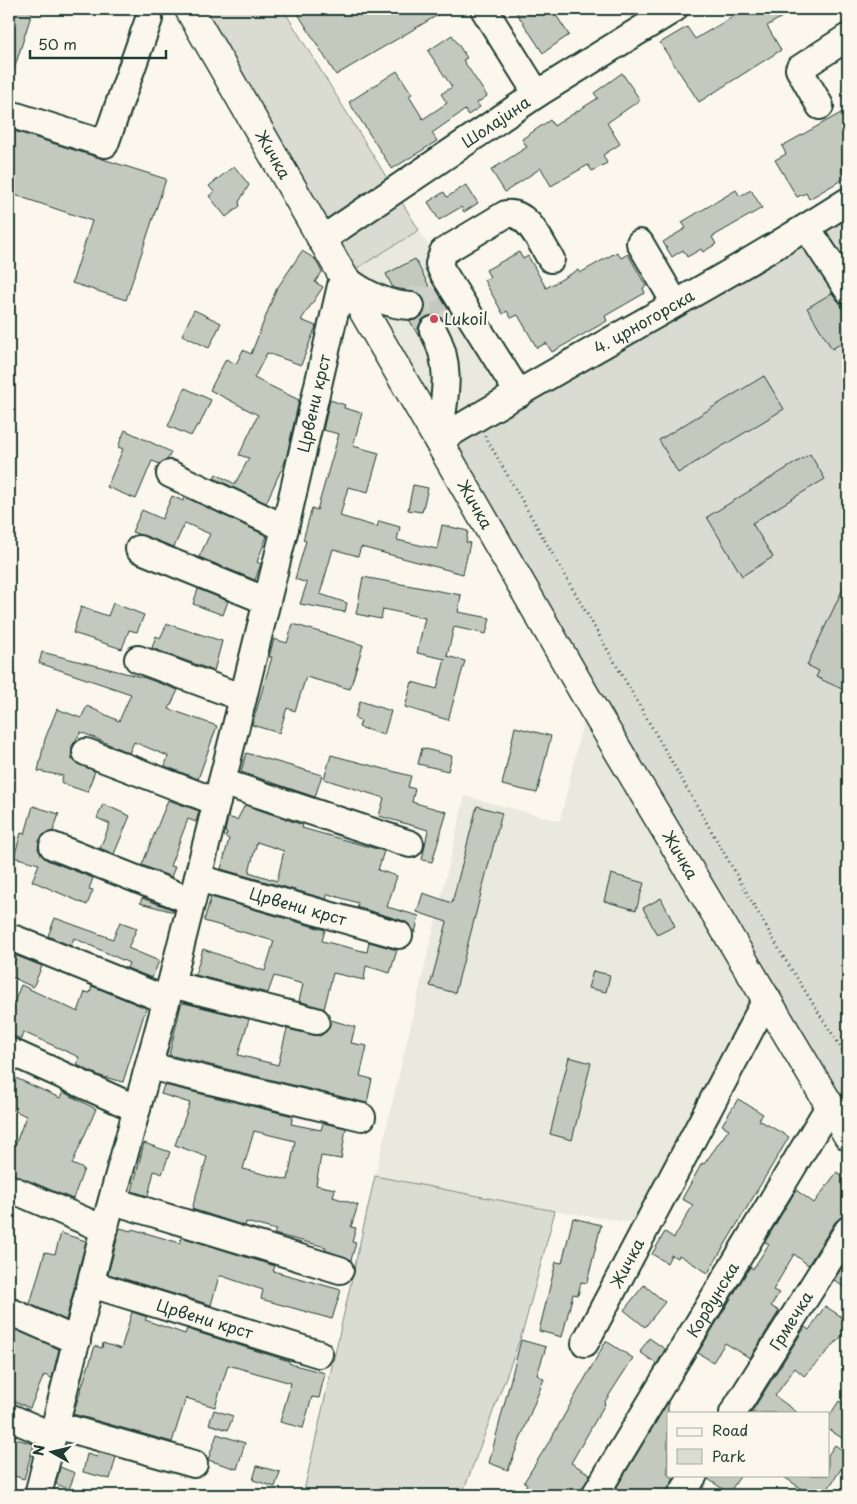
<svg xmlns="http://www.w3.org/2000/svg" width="857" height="1504" font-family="'Playpen Sans',sans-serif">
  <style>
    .built { fill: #eae9de }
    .green { fill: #dbdcd1; stroke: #7d8c82 }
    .building { fill: #c4c9be; stroke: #1f3d34; fill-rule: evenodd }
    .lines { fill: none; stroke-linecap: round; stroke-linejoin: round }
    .minor-tunnel { stroke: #cfd2c7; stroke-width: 26; stroke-dasharray: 26 13; stroke-linecap: butt }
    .minor-casing { stroke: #1f3d34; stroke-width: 30 }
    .major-casing { stroke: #1f3d34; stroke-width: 31 }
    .path { stroke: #1f3d34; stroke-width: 3; stroke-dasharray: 1 4; stroke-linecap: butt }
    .minor { stroke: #fbf7ec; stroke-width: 26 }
    .major { stroke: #fbf7ec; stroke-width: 28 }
    .poi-dot { fill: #d1495b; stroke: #fbf7ec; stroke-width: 2 }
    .labels { text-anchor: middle; stroke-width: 4.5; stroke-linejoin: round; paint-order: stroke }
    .street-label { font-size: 16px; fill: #1f3d34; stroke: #fbf7ec }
    .poi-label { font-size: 16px; fill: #1f3d34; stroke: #fbf7ec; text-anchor: start }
  </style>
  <rect width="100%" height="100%" fill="#fbf7ec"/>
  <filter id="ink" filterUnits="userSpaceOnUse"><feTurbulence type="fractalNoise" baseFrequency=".02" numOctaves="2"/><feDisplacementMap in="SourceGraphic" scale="10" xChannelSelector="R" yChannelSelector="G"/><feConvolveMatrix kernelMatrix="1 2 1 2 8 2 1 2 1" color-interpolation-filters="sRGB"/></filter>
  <g filter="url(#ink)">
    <!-- built -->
    <path class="built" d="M419,230L519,394L438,441L343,277Z
      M588,700L767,998L634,1223L555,1211L375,1176L465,796L560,821Z"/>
    <!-- green -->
    <path class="green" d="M189,9H283L419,230L343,277Z
      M848,201V1136L438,441Z
      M375,1176L555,1211L523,1331L462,1495H303Z"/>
    <!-- building -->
    <path class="building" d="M9,9H33L12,76L9,75Z
      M295,9H448L336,75Z
      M514,9H552L569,35L543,53Z
      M746,9H795L767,26L781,50L699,102L660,43L687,27L695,39Z
      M452,35L467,58L463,60L487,96L477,103L480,107L468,115L465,110L432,133L437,141L392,169L349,102L397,71L412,94L409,96L423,119L447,103L441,94L452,87L428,51Z
      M622,73L640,100L607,123L620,144L603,155L607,163L592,171L588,165L551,186L541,168L505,192L491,170L527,147L522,139L550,120L554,126L598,98L594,93Z
      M848,109V166L841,170L845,178L809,199L806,193L797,197L775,160L786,154L782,146Z
      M14,131L166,179L126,300L72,283L92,221L9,193V132Z
      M234,166L249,185L239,202L240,206L226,217L209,196L214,192L209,186Z
      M466,185L478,203L464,212L461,207L439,220L428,202L444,192L447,197Z
      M736,190L740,196L751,190L762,208L712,237L716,244L703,252L701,249L687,257L683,250L672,257L663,242L686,228L682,222Z
      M302,251L315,259L322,272L315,282L323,287L301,320L316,326L301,365L267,353L254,378L299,400L286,459L266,503L214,478L216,474L235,484L249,458L239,455L258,415L210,390L226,359L236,364L243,350L251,354L276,290Z
      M519,252L523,259L528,256L546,288L578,270L580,273L617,252L621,258L628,254L646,286L643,288L645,293L605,316L607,321L552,352L546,343L537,348L518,315L511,318L507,311L503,314L484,280L490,277L486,270Z
      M415,259L435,298L440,296L454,319L446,323L435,315L426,317L421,321L418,328L419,337L410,321L418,319L423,314L426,307L424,299L420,294L413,291L393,288L386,274Z
      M832,293L848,314V339L832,349L807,308Z
      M194,310L221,323L209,348L182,335Z
      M764,376L784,409L678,473L659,440Z
      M185,388L211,400L199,426L197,425L191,436L168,426Z
      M330,400L345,405L344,408L362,413L353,446L379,453L368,492L348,487L340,516L377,527L379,521L400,527L397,540L437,549L442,525L468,531L466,542L470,543L463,574L361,547L358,556L333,549L320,594L347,603L345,612L300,604L307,583L295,579L306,541L303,540L312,508L317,510L339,434L323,430Z
      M125,430L171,452L168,459L160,464L152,461L136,499L107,487L123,449L118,447Z
      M810,454L825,479L752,523L773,557L742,576L707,517Z
      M413,485L428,488L422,512L408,510Z
      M172,496L183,501L185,497L267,536L257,562L261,564L255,580L199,557L210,534L185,523L174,547L132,532L142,510L162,519Z
      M363,577L461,595L458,612L490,618L486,634L454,627L447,656L465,661L448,720L405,707L412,682L437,689L445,659L417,653L425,618L383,609L381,619L356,614Z
      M848,578V681L844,690L816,677L819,671L807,665Z
      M198,589L228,601L223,615L193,604Z
      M113,603L144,615L137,632L129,630L122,649L73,633L81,607L108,616Z
      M167,624L222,641L214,671L152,648L156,636L160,638Z
      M293,624L363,645L350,689L306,677L295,711L287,708L279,733L252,725L272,657H269L274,639L287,643Z
      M42,652L145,678L178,690L169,709L217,726L198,779L165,766L168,756L134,742L129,753L81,732L72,746L71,759L95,771L87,792L61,783L63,776L38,771L45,739L57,709L81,718L87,706L119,721L131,694L39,663Z
      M360,701L391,711L384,735L359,727L361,721L355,718Z
      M515,727L551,736L537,793L502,785Z
      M422,748L452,756L448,771L418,764Z
      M246,753L322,775L315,797L241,772Z
      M331,755L411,776L408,787L415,789L412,802L447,812L432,862L422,860L428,830L379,816L384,798L324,779Z
      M168,800L199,811L196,822L188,819L170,866L175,867L171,877L142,865Z
      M103,804L130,816L114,854L100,848L110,824L97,818Z
      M245,805L303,825L302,828L316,832L384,851L378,870L397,876L387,907L419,916L415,933L410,925L404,921L357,907L358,903L328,894L326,899L221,869L229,839L225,837L227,833L225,832L228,817L237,820ZM257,842L284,851L277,881L249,872Z
      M33,806L59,814L53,831L43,835L39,841L38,849L42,856L47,860L93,878L89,889L93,890L87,905L32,881L39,864L14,857L21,833L25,834Z
      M477,806L502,813L455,993L430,986L447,922L417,912L423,893L452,903Z
      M611,874L644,883L636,910L604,901Z
      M211,897L325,930L322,941L367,952L369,942L397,950L390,973L366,966L364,980L333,973L324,1009L299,1001L303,984L274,976L268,993L195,975L203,949L265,971L274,941L204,921Z
      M142,898L174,910V912L140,903Z
      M661,898L675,926L657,935L643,908Z
      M55,918L113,939L120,922L137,928L128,948L159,961L152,978L127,968L129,963L74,938L71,946L48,936Z
      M17,956L42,966L33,987L9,976Z
      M593,971L610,975L606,992L588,988Z
      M21,985L78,1012L85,992L90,993L92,986L146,1008L123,1082L100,1076L77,1065L79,1057L23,1032L21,1039L9,1034V1015Z
      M184,1003L249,1019L238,1055L278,1065L287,1029L320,1036L327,1031L331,1020L355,1027L351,1043L367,1046L360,1076L372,1079L367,1103L169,1055L181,1005Z
      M569,1057L591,1063L572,1140L550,1134Z
      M9,1075L60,1098L63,1092L96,1109L72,1164L84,1169L73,1199L9,1173V1145L14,1148L26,1116L9,1108Z
      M164,1085L293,1116L291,1124L321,1130L323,1123L346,1128L341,1159L321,1156L316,1185L335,1189L333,1197L358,1205L351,1227L356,1228L352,1242L356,1243L351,1260L325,1250L326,1247L274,1234L276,1230L246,1222L245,1226L192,1209L207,1157L175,1145L190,1103L161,1094ZM254,1131L295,1141L288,1180L243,1169Z
      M738,1099L763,1114L759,1120L789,1137L708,1273L679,1255L678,1258L671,1255L667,1263L652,1254L665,1232L674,1238L693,1205L682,1199L702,1163L704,1164L729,1129L722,1125Z
      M144,1143L170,1152L162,1174L154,1171L148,1196L132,1191Z
      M837,1172L848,1180V1215L841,1217L835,1222L808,1265L794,1254L773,1290L779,1293L771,1306L779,1311L750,1358L725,1343L713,1362L698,1353L750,1267L753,1269L769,1244L765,1242L796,1190L814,1203Z
      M573,1218L601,1225L587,1283L581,1282L578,1295L573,1294L562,1337L539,1331L556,1262L562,1263Z
      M120,1228L131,1231L132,1229L180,1243L181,1237L275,1266L273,1271L341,1290L332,1319L261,1299L263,1290L222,1276H219L211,1305L108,1274Z
      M61,1233L86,1241L66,1320L30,1304L45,1252L55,1254Z
      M848,1258V1290L834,1280Z
      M644,1285L665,1302L645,1327L624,1310Z
      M825,1306L848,1321V1326L840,1338L804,1376L795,1368L775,1396L798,1413H751L805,1327L809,1330Z
      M132,1312L147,1317L145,1320L185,1334L187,1329L289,1361V1363L294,1365L325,1373L319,1398L312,1397L303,1428L280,1422L291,1383L228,1365L215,1407L186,1398L172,1442L73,1414L95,1346L102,1348L103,1343L121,1349Z
      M9,1327L59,1349L52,1378L44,1375L30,1408L9,1399Z
      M649,1338L665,1349L657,1364L640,1352Z
      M521,1340L546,1347L537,1375L544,1379L508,1470L489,1463Z
      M606,1341L633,1358L604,1403L605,1404L571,1463L590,1474L580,1495H521L527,1484L524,1482L552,1437Z
      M839,1401L848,1407V1442L828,1429V1418Z
      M668,1402V1475L674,1478L666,1495H612Z
      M214,1410L233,1416L228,1430L209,1424Z
      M217,1434L245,1443L237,1469L208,1460Z
      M9,1437L34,1444L24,1479L9,1474Z
      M835,1445L848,1454V1474L841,1469L824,1495H798L802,1489L781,1475H828V1455Z
      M98,1452L116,1457L110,1479L83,1472L87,1454L97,1457Z
      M257,1466L280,1472L275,1487L253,1480Z
      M60,1467L75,1473L69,1489L56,1484Z
      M709,1475H741L729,1493L708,1479Z"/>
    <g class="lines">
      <!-- minor-tunnel -->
      <path class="minor-tunnel" d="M409,302L419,299L432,300L448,322"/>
      <defs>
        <g id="minor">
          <path d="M484,9L537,94"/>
          <path d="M820,106L799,69L848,37"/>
          <path d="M9,117L10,114L105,144L149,19"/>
          <path d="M807,228L848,290"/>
          <path id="s1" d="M321,240L537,94L674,9"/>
          <path d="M640,243L675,303"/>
          <path d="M433,330C454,367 444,401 438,441"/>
          <path d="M519,394L442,271L439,264L443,252L506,214C528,210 541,244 551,259"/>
          <path id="s2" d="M438,441C573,358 715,286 848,201"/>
          <path d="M170,474L285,528"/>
          <path d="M139,549L267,601"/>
          <path d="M138,659L243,698"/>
          <path d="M86,752L217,802"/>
          <path d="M222,782L410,844"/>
          <path d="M53,846L192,901"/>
          <path id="s3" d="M198,878L399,935"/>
          <path d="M15,939L166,1000"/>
          <path d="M171,984L316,1021"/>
          <path d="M9,1051L137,1109"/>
          <path d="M149,1066L362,1117"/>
          <path d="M9,1188L104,1229"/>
          <path d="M113,1201L340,1270"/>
          <path id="s4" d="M91,1284L319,1354"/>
          <path d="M9,1311L77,1341"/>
          <path id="s5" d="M585,1343L767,998"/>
          <path id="s6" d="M733,1413L848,1230"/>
          <path d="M9,1417L53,1436"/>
          <path d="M56,1425L194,1464"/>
          <path id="s7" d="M38,1495L104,1229L171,984L243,698L285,528L343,277C363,293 385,305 411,306"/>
          <path id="s8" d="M595,1495L830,1105"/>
          <path d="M681,1495L694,1475"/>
        </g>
        <g id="major">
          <path id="s9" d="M189,9L588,700L848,1136"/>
        </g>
      </defs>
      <!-- minor casing -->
      <use href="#minor" class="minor-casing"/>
      <!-- major casing -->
      <use href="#major" class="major-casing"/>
      <!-- path -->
      <path class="path" d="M485,436L783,956L848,1059"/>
      <!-- minor -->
      <use href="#minor" class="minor"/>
      <!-- major -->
      <use href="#major" class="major"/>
    </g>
  </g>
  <!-- markers -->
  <circle class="poi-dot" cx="434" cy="319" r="5"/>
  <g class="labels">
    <!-- street labels -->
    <g class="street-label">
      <text dy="6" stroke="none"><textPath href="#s1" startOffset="211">Шолајина</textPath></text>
      <text dy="6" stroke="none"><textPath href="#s9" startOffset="168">Жичка</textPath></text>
      <text dy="6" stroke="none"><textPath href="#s2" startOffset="238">4. црногорска</textPath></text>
      <text dy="6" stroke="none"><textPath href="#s7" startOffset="1126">Црвени крст</textPath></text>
      <text dy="6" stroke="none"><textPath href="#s9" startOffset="572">Жичка</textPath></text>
      <text dy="6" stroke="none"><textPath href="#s9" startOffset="978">Жичка</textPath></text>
      <text dy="6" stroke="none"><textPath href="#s3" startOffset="104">Црвени крст</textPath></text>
      <text dy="6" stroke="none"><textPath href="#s5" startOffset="90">Жичка</textPath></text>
      <text dy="6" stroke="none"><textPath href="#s8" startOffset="228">Кордунска</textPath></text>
      <text dy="6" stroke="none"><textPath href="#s4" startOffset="119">Црвени крст</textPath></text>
      <text dy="6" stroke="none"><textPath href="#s6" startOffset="109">Грмечка</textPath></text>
    </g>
    <!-- poi labels -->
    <g class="poi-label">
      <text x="444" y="325">Lukoil</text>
    </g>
  </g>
  <!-- margin -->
  <rect width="857" height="1504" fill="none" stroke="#fbf7ec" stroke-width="30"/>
  <rect x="15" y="15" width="827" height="1474" fill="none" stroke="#1f3d34" stroke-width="2" filter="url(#ink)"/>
  <!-- legend -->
  <rect x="667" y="1412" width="162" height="65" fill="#fbf7ec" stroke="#a3ada2"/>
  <rect x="677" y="1428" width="25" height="8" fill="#fbf7ec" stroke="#a3ada2"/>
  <text x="712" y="1436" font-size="15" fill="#1f3d34">Road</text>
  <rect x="677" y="1449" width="25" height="15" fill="#dbdcd1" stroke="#a3ada2"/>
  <text x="712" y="1462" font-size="15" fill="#1f3d34">Park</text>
  <!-- north arrow -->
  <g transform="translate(52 1452) rotate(278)" stroke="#fbf7ec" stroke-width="4" paint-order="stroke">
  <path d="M0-4L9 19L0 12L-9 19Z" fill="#1f3d34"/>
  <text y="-8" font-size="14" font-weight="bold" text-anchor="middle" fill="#1f3d34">N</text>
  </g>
  <!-- scale -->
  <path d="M30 50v8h136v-8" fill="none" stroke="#1f3d34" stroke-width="2.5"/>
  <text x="38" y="50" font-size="15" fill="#1f3d34" stroke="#fbf7ec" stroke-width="4" paint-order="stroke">50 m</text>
</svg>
